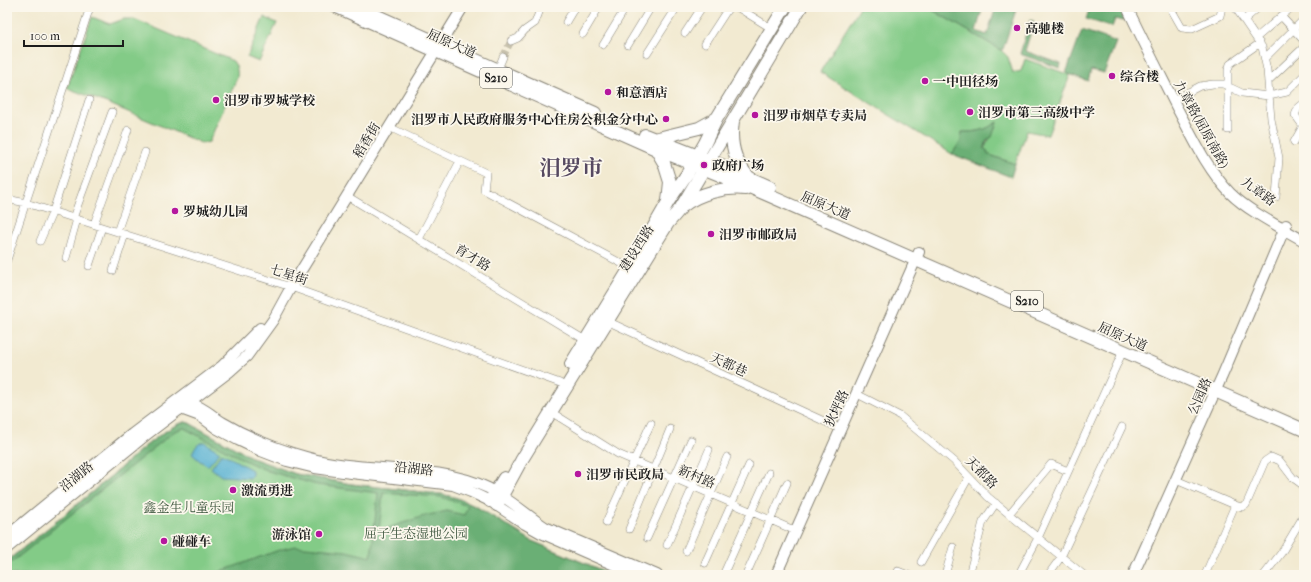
<svg xmlns="http://www.w3.org/2000/svg" width="1311" height="582" font-family="'IM FELL French Canon','Noto Serif SC',serif">
  <style>
    .green { fill: #83cb87; stroke: #507452 }
    .forest { fill: #6aaf74; stroke: #436648; fill-rule: evenodd }
    .water { fill: #54b0d2; stroke: #386677 }
    .lines { fill: none; stroke-linecap: round; stroke-linejoin: round }
    .street-tunnel { stroke: #c7c1ad; stroke-width: 7; stroke-dasharray: 7 3.5; stroke-linecap: butt }
    .street-casing { stroke: #878376; stroke-width: 8 }
    .secondary-casing { stroke: #878376; stroke-width: 12 }
    .primary-casing { stroke: #878376; stroke-width: 14 }
    .street { stroke: #fff; stroke-width: 7 }
    .secondary { stroke: #fff; stroke-width: 10 }
    .primary { stroke: #fff; stroke-width: 12 }
    .poi-dot { fill: #b5179e; stroke: #fbf7ec; stroke-width: 1.5 }
    .labels { text-anchor: middle; stroke-width: 3.5; stroke-linejoin: round; paint-order: stroke }
    .shield { fill: #fbf7ec; stroke: #5f5e5a; stroke-width: 1 }
    .shield-label { font-size: 12px; font-weight: bold; fill: #1c1c1c }
    .poi-label { font-size: 13px; font-weight: bold; fill: #1c1c1c; stroke: #fbf7ec; text-anchor: start }
    .street-label { font-size: 13px; fill: #1c1c1c; stroke: #fbf7ec }
    .park-label { font-size: 13px; fill: #405941; stroke: #fbf7ec }
    .town-label { font-size: 21px; font-weight: bold; fill: #564961; stroke: #fbf7ec }
  </style>
  <rect width="100%" height="100%" fill="#fbf7ec"/>
  <filter id="ink" filterUnits="userSpaceOnUse"><feTurbulence type="fractalNoise" baseFrequency=".025" numOctaves="2"/><feDisplacementMap in="SourceGraphic" scale="8" xChannelSelector="R" yChannelSelector="G"/><feConvolveMatrix kernelMatrix="1 2 1 2 8 2 1 2 1" color-interpolation-filters="sRGB"/></filter>
  <filter id="wash" filterUnits="userSpaceOnUse"><feTurbulence type="fractalNoise" baseFrequency=".012" numOctaves="4" result="noise"/><feDisplacementMap in="SourceGraphic" scale="16" xChannelSelector="R" yChannelSelector="G"/><feGaussianBlur stdDeviation="0.9" result="paint"/><feColorMatrix in="noise" values="0 0 0 0 0 0 0 0 0 0 0 0 0 0 0 0 0 1.4 0 .05"/><feComposite in="paint" operator="in"/></filter>
  <g filter="url(#wash)">
    <rect width="100%" height="100%" fill="#f2ead1"/>
    <!-- green -->
    <path class="green" d="M860,7H927L1001,50L1008,57L1013,73L1021,71L1025,59L1070,75L1048,135L1027,131L1015,164L987,154L984,150C988,139 994,134 997,122C985,131 977,132 962,132L961,141L952,154L820,72Z
      M92,17L110,24L124,19H134L233,61C237,67 238,71 237,78L209,142L205,143H201L107,103L67,88Z
      M264,17L277,23L259,62L247,57Z
      M185,422L189,423L255,459L296,474L351,484L441,494L457,498L477,507L532,541L613,575H7V561C42,533 77,505 111,476C130,460 162,428 185,422Z"/>
    <!-- forest -->
    <path class="forest" d="M927,7H938L958,13L961,7H983L976,31L987,35L996,7H1017L1003,49L1001,50Z
      M1090,7H1120L1125,17L1123,21L1115,19L1112,27L1086,19Z
      M1030,20L1034,21L1025,51L1061,64L1060,68L1020,54Z
      M1082,30L1116,42L1104,73L1091,70L1088,81L1066,73Z
      M997,122L992,137L987,140L984,149L988,151L987,154L1015,164L1011,177L952,154L961,141L962,132C978,132 984,131 997,122Z
      M185,422L189,423L255,459L296,474L351,484L441,494L457,498L477,507L532,541L613,575H331L314,573L310,575L298,572L288,575H211L279,550L295,546L346,551L371,557L378,493L317,485L268,471L250,463L184,428L175,431L7,566V561C42,533 77,505 111,476C130,460 162,428 185,422ZM383,493L441,497L468,506L464,515L447,511L424,516L379,531Z"/>
    <!-- water -->
    <path class="water" d="M204,442L220,452L208,466L200,461L192,454C195,448 197,443 204,442Z
      M222,453L252,470V475L250,478L221,476L211,468Z"/>
  </g>
  <g filter="url(#ink)">
    <g class="lines">
      <!-- street-tunnel -->
      <path class="street-tunnel" d="M503,57L511,41"/>
      <defs>
        <path id="street" d="M737,7L766,25L774,26
          M1170,7L1182,28L1192,29L1220,16L1222,7
          M1235,7L1262,47L1267,70L1271,119L1279,158L1276,197
          M1281,16L1304,41
          M1244,20L1259,7
          M566,22L575,7
          M685,33L702,7
          M583,34L599,7
          M1256,38L1292,7
          M511,41L518,38L525,30L535,23L541,7
          M705,44L729,7
          M603,45L626,7
          M628,45L651,7
          M647,54L677,7
          M1265,58L1304,19
          M498,69L503,57
          M1268,81L1304,47
          M1177,98L1200,86L1213,84H1223L1242,93L1269,96L1287,92L1304,75
          M389,127L486,173L484,190L630,268
          M1228,130V70L1230,64L1260,43
          M1294,142L1303,126L1295,115L1298,108L1304,103
          M347,196L585,340
          M7,199L26,203L291,287L560,383
          M73,218L112,112
          M94,224L128,130
          M117,232L145,152
          M419,239L460,161
          M40,241L53,211L89,100
          M66,258L77,219
          M7,260L90,7
          M89,266L102,227
          M113,271L125,234
          M607,321L841,429
          M857,394L900,416L954,461L988,497L1084,575
          M551,412L618,454L796,531
          M1176,480L1235,505L1205,575
          M1235,505L1242,507L1246,505L1265,461L1271,457L1280,461L1293,478L1304,486
          M1009,514L1051,464L1068,471
          M606,522L651,423
          M629,529L670,429
          M647,538L691,440
          M667,545L709,450
          M686,551L727,457
          M921,562L969,477
          M705,563L749,465
          M898,571L908,575
          M724,573L769,473
          M746,575L787,483
          M945,575L953,547
          M969,575L983,522L996,503
          M1020,575L1021,570L1038,538L1123,351
          M1048,575L1061,557L1122,427
          M1264,575L1282,552L1304,515"/>
        <path id="secondary" d="M1127,7C1143,41 1160,74 1177,108C1193,138 1207,169 1230,193C1248,211 1282,228 1304,241
          M185,402C199,404 210,414 222,422C247,437 277,449 306,457C363,474 433,462 488,488C507,497 527,515 545,527L657,575
          M181,409L200,416L216,428L238,440L261,451L287,461L315,468L343,472L453,485L471,492L490,501L525,524L541,533L637,575
          M7,536L132,434L222,366L260,328
          M7,548L146,435L229,372L247,356L273,320L291,287L463,7
          M776,575L919,252
          M1133,575L1223,374L1286,225"/>
        <path id="primary" d="M337,7L656,149L754,189L1304,430
          M357,7L595,113
          M733,121C730,141 734,161 748,176
          M645,135L721,165L770,187
          M654,139L699,128L717,118
          M656,149L664,163L670,182L668,201
          M683,206C699,193 725,187 745,189
          M571,364L630,268L668,202L687,174L705,143L717,118L785,7
          M490,501L504,478
          M497,505L521,461L551,412L668,223L680,209L801,7"/>
      </defs>
      <!-- street casing -->
      <use href="#street" class="street-casing"/>
      <!-- secondary casing -->
      <use href="#secondary" class="secondary-casing"/>
      <!-- primary casing -->
      <use href="#primary" class="primary-casing"/>
      <!-- street -->
      <use href="#street" class="street"/>
      <!-- secondary -->
      <use href="#secondary" class="secondary"/>
      <!-- primary -->
      <use href="#primary" class="primary"/>
    </g>
  </g>
  <!-- markers -->
  <g class="poi-dot">
    <circle cx="1017" cy="28" r="4"/>
    <circle cx="1112" cy="76" r="4"/>
    <circle cx="925" cy="81" r="4"/>
    <circle cx="608" cy="92" r="4"/>
    <circle cx="216" cy="100" r="4"/>
    <circle cx="970" cy="112" r="4"/>
    <circle cx="755" cy="115" r="4"/>
    <circle cx="666" cy="119" r="4"/>
    <circle cx="704" cy="165" r="4"/>
    <circle cx="175" cy="211" r="4"/>
    <circle cx="711" cy="234" r="4"/>
    <circle cx="578" cy="474" r="4"/>
    <circle cx="233" cy="490" r="4"/>
    <circle cx="319" cy="534" r="4"/>
    <circle cx="164" cy="541" r="4"/>
  </g>
  <g class="labels">
    <!-- shield labels -->
    <g class="shield">
      <rect x="480" y="68" width="32" height="20" rx="3"/>
      <rect x="1011" y="291" width="32" height="20" rx="3"/>
    </g>
    <g class="shield-label">
      <text x="496" y="82">S210</text>
      <text x="1027" y="305">S210</text>
    </g>
    <!-- poi labels -->
    <g class="poi-label">
      <text x="1025" y="33">高驰楼</text>
      <text x="1120" y="81">综合楼</text>
      <text x="933" y="86">一中田径场</text>
      <text x="616" y="97">和意酒店</text>
      <text x="224" y="105">汨罗市罗城学校</text>
      <text x="978" y="117">汨罗市第三高级中学</text>
      <text x="763" y="120">汨罗市烟草专卖局</text>
      <text x="658" y="124" text-anchor="end">汨罗市人民政府服务中心住房公积金分中心</text>
      <text x="712" y="170">政府广场</text>
      <text x="183" y="216">罗城幼儿园</text>
      <text x="719" y="239">汨罗市邮政局</text>
      <text x="586" y="479">汨罗市民政局</text>
      <text x="241" y="495">激流勇进</text>
      <text x="311" y="539" text-anchor="end">游泳馆</text>
      <text x="172" y="546">碰碰车</text>
    </g>
    <!-- street labels -->
    <g class="street-label">
      <text transform="translate(452 43) rotate(24)" y="5">屈原大道</text>
      <text transform="translate(1202 124) rotate(61)" y="5">九章路(屈原南路)</text>
      <text transform="translate(366 140) rotate(-59)" y="5">稻香街</text>
      <text transform="translate(1259 191) rotate(36)" y="5">九章路</text>
      <text transform="translate(826 205) rotate(23)" y="5">屈原大道</text>
      <text transform="translate(636 248) rotate(-58)" y="5">建设西路</text>
      <text transform="translate(473 257) rotate(31)" y="5">育才路</text>
      <text transform="translate(289 274) rotate(18)" y="5">七星街</text>
      <text transform="translate(1123 336) rotate(24)" y="5">屈原大道</text>
      <text transform="translate(729 364) rotate(25)" y="5">天都巷</text>
      <text transform="translate(1199 396) rotate(-66)" y="5">公园路</text>
      <text transform="translate(836 408) rotate(-65)" y="5">狄坪路</text>
      <text transform="translate(414 468) rotate(6)" y="5">沿湖路</text>
      <text transform="translate(982 472) rotate(46)" y="5">天都路</text>
      <text transform="translate(76 476) rotate(-39)" y="5">沿湖路</text>
      <text transform="translate(697 476) rotate(23)" y="5">新村路</text>
    </g>
    <!-- park labels -->
    <g class="park-label">
      <text x="189" y="512">鑫金生儿童乐园</text>
      <text x="416" y="538">屈子生态湿地公园</text>
    </g>
    <!-- town labels -->
    <g class="town-label">
      <text x="571" y="175">汨罗市</text>
    </g>
  </g>
  <!-- margin -->
  <rect width="1311" height="582" fill="none" stroke="#fbf7ec" stroke-width="24"/>
  <!-- scale -->
  <path d="M24 40v6h99v-6" fill="none" stroke="#1c1c1c" stroke-width="2"/>
  <text x="30" y="40" font-size="12" fill="#1c1c1c" stroke="#fbf7ec" stroke-width="3" paint-order="stroke">100 m</text>
</svg>
